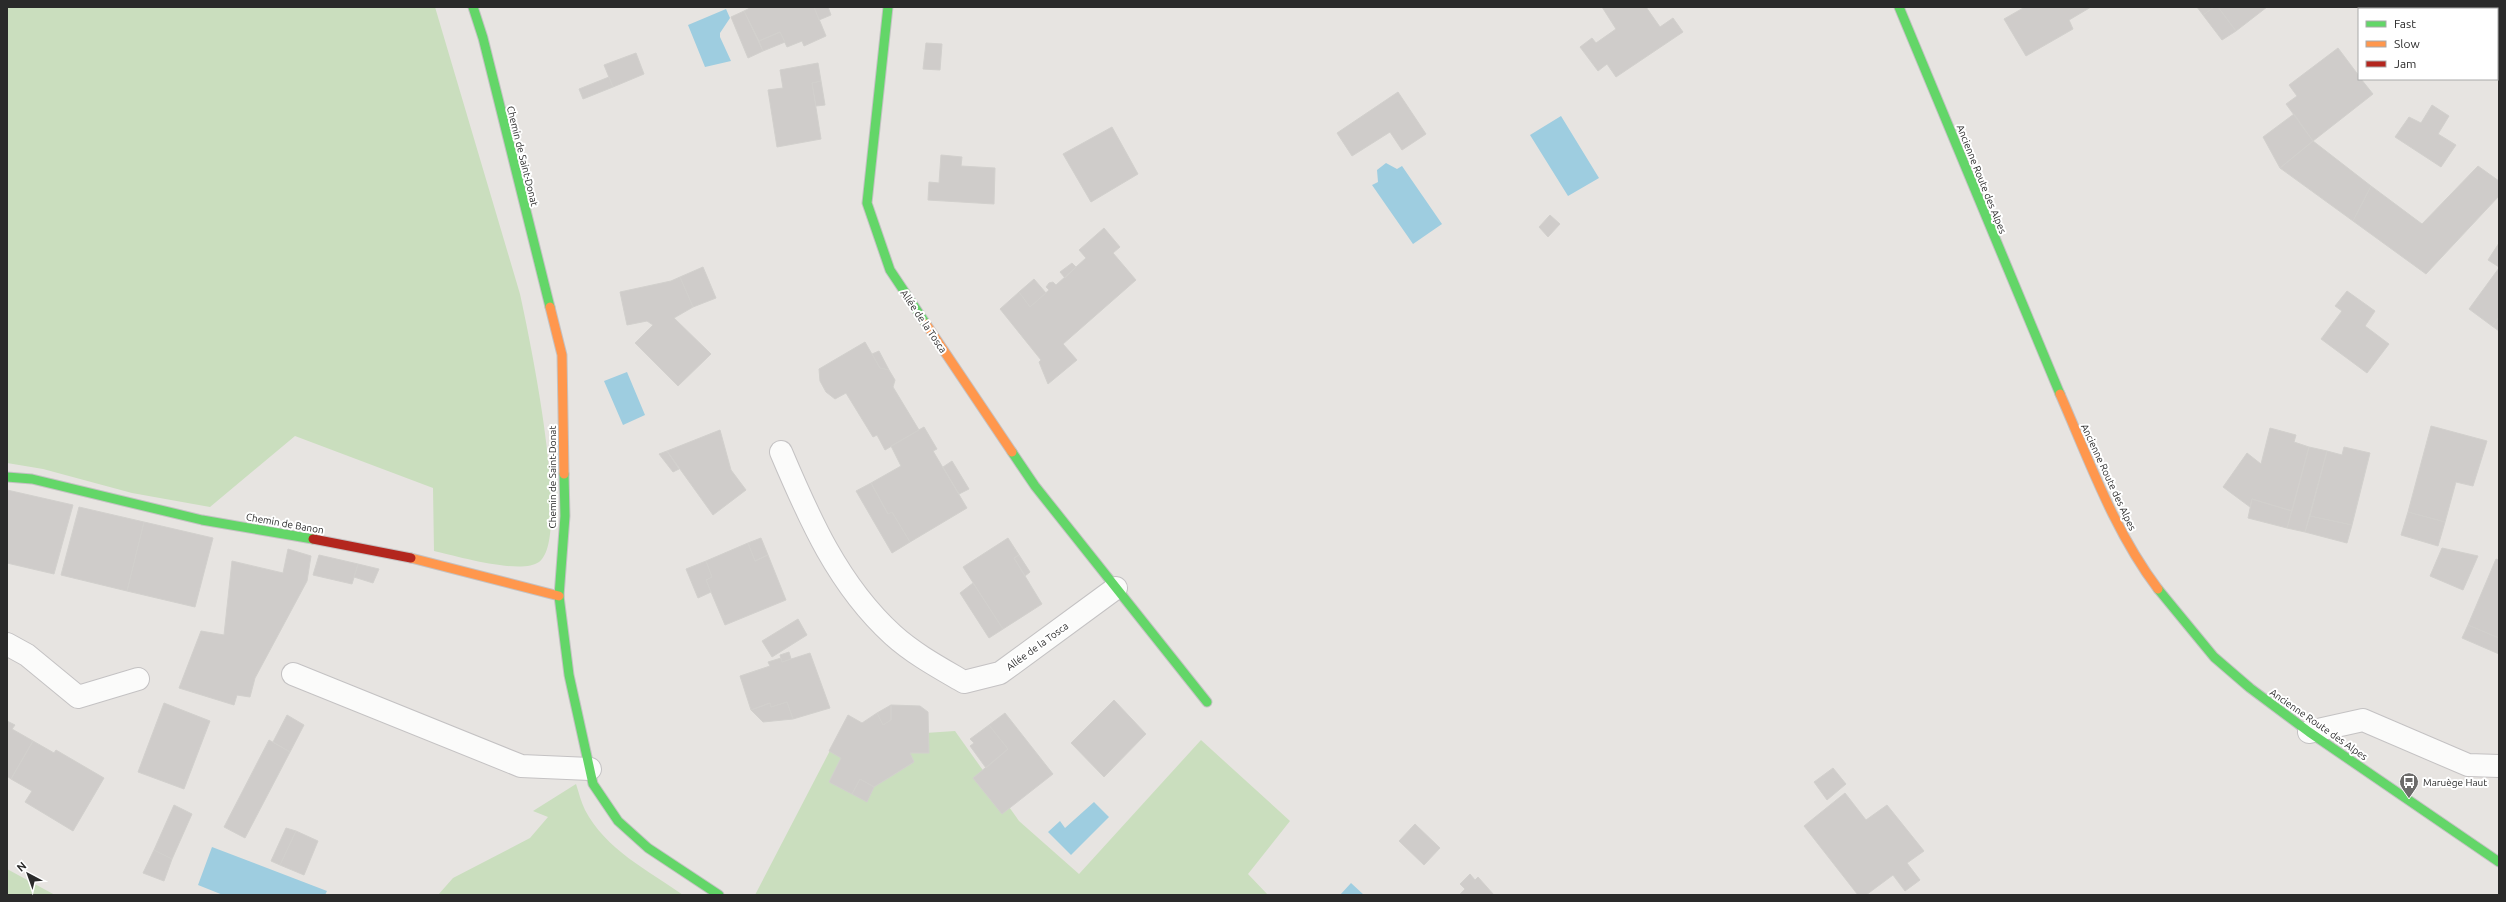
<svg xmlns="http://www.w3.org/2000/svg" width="2506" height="902" font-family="Ubuntu,sans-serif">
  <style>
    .green { fill: #cadebe }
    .water { fill: #9ecde0 }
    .building { fill: #cfccca; stroke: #d2d0cd }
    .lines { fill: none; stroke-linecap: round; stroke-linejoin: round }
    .lane-casing { stroke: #c4c2c3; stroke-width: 24 }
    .street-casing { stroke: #c4c2c3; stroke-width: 24 }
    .fast-casing { stroke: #c4c2c3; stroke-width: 11 }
    .slow-casing { stroke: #c4c2c3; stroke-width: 11 }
    .jam-casing { stroke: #c4c2c3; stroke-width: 11 }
    .lane { stroke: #fbfbfa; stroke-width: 22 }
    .street { stroke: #fbfbfa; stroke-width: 22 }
    .fast { stroke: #63d668; stroke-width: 9 }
    .slow { stroke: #ff974d; stroke-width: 9 }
    .jam { stroke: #b3261e; stroke-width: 9 }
    .labels { text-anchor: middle; stroke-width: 4; stroke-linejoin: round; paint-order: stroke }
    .street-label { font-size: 10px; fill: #2a2a2a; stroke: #fff }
    .poi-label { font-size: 10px; fill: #2a2a2a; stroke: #fff; text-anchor: start }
  </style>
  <rect width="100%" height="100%" fill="#e7e4e1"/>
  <!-- green -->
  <path class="green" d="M7,7H435L520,294C529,335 572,538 539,562C521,575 456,556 434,551L433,488L295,436L210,507L132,493L43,469L7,463Z
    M955,731L1019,821L1079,874L1201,740L1290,821L1248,874L1268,895H755L836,739Z
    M576,784C579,793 581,802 585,810C605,849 649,871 683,895H438L453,878L530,838L548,817L533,811Z
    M7,869L55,895H7Z"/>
  <!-- water -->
  <path class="water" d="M726,9L730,18L720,33V37L731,61L705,67L688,25Z
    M1561,116L1599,178L1568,196L1530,135Z
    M1386,163L1397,169L1402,166L1442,224L1413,244L1372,185L1378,182L1377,170Z
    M627,372L645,415L623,425L604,381Z
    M1094,802L1109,817L1071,855L1048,832L1060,821L1065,828Z
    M212,847L327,891L325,895H223L198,885Z
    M1351,883L1364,895H1340Z"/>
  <!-- building -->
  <path class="building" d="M752,7H814L826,36L804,46L802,41L787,47L780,32L759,41L744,11Z
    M814,7H828L831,15L819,20Z
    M1602,7H1646L1660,27L1673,18L1683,32L1616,77L1607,64L1598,71L1580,47L1592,38L1596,43L1616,29Z
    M2025,7H2091L2069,20L2073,29L2026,56L2004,19Z
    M2197,7H2214L2203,15Z
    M2214,7H2218L2236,31L2222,40L2203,15Z
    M2218,7H2267L2236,31Z
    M744,11L763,51L748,58L731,17Z
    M780,32L785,42L763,51L759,41Z
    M926,43L942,44L940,70L923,69Z
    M2338,48L2359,76V79H2361L2373,94L2313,141L2286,104L2297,96L2289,85Z
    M636,53L644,74L613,87L604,65Z
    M818,63L821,81L812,83L821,139L777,147L768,90L783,88L780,70Z
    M609,77L613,87L583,99L579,89Z
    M821,81L825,105L816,106L812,83Z
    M1398,92L1426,134L1402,150L1390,132L1352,156L1337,133Z
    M2432,105L2449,116L2438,134L2456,145L2441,167L2395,137L2409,117L2421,123Z
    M2294,114L2313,141L2280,168L2263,137Z
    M1112,127L1138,174L1091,202L1063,154Z
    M2313,141L2371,186L2353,221L2280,168Z
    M941,155L962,157L961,166L995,168L994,204L928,200L929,182L939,183Z
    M2478,166L2499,181V196L2426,274L2353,221L2371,186L2422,224Z
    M1550,215L1560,224L1548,237L1539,227Z
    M1104,228L1120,247L1113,253L1136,280L1063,344L1077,360L1048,384L1039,362L1041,360L1000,309L1019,292L1030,307L1049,290L1046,287L1049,283L1053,282L1056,285L1086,258L1079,250Z
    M2499,243V267L2488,260Z
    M1072,263L1076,267L1065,278L1060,272Z
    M703,267L716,298L693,307L680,277Z
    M2499,268V317L2492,326L2469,309Z
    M680,277L693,307L674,318L711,354L678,386L635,343L653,325L647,321L627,325L620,292L671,281Z
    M1034,279L1046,293L1030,307L1019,292Z
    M2347,291L2375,311L2365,326L2389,344L2367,373L2321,339L2342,311L2335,306Z
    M2499,317V331L2492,326Z
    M865,342L880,368L889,370L895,380L893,387L919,430L885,450L877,435L873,437L846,393L835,399L826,392L820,381L819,369Z
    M879,351L889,370L880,368L872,354Z
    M2431,426L2487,441L2473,486L2456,482L2445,522L2408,512Z
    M924,427L937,449L933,451L967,508L910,542L892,512L888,514L871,483L901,466L891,446Z
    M2270,428L2296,435L2294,442L2309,447L2292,511L2252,499L2250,507L2223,487L2247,453L2261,464Z
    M720,430L731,470L746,490L713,515L667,451Z
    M2309,447L2327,451L2305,532L2287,528Z
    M2344,447L2370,453L2352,525L2310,516L2327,451L2342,455Z
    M667,451L679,469L673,472L659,454Z
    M952,461L969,489L959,494L943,467Z
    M871,483L888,514L892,512L910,542L892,553L856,491Z
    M7,490L73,505L54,574L7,563Z
    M2252,499L2292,511L2287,528L2248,518Z
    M79,507L144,522L127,591L61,575Z
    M2408,512L2445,522L2438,546L2401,535Z
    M2310,516L2352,525L2347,543L2305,532Z
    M144,522L213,538L195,607L127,591Z
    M761,538L768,555L755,561L748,543Z
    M1008,538L1019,555L1014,558L1042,604L1003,629L963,567Z
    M748,543L755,561L768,555L786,600L725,625L706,580L712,577L706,561Z
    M2442,548L2478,556L2463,590L2430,576Z
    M288,549L311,556L307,581L255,678L250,697L237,695L234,705L179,688L201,631L224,635L232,561L283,573Z
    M319,555L358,564L352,584L313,575Z
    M1019,555L1030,572L1025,576L1014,558Z
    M2496,559L2499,560V638L2468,625Z
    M706,561L712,577L706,580L711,592L698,598L686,569Z
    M358,564L379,569L373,583L354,577Z
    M973,583L1003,629L989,638L960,593Z
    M798,619L807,635L772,657L762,641Z
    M2468,625L2499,638V654L2462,638Z
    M789,652L791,659L782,662L780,655Z
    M810,653L830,708L793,719L787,702L771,707L770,703L751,710L740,676L770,666L768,662L781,658L782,662Z
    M1114,700L1146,734L1104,777L1071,743Z
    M787,702L793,719L763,722L751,710L770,703L771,707Z
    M164,703L210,721L184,789L138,772Z
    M891,705L920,706L928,712L929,753H910L914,762L874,787L860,779L852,794L829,782L841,758L829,751L848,715L862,723L877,713L883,725L891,720Z
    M891,705V720L883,725L877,713Z
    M1005,713L1053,774L1002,814L973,778L1008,749L989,725Z
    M287,715L304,725L290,752L273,742Z
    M7,721L15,725L12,729L33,741L11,779L7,776Z
    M989,725L1008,749L986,768L970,746L974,743L970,739Z
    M269,740L290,752L245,838L224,827Z
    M33,741L54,753L56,750L104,778L73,831L25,802L32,791L11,779Z
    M1833,768L1846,784L1827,800L1814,782Z
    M860,779L874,787L867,802L852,794Z
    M1845,793L1866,820L1887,805L1924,851L1907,863L1920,880L1905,891L1893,875L1866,895H1858L1804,826Z
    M174,805L192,814L172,859L154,850Z
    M1415,824L1440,848L1424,865L1399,841Z
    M286,828L296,831L280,865L271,861Z
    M296,831L318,841L304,875L280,865Z
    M154,850L172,859L164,881L143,873Z
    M1470,874L1475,880L1478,877L1494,895H1459L1465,889L1460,884Z"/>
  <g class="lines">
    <defs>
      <path id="lane" d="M7,644L27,655L78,697L138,679
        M293,674L521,766L590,769"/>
      <path id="street" d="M781,452C809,518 838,585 893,635C914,654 940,668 964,682L1000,673L1116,588
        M2309,732L2363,720L2468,765L2499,766"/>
      <path id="fast" d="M473,7L483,38L550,307
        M888,7L867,203L890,270L926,324
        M1899,7L2060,394
        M1012,452L1035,486L1207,702
        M564,474L565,516L559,596L569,675L593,784L618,821L648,848L719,895
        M7,477L32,479L202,520L313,539
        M2158,589L2214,657L2250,688L2309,732L2499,862"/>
      <path id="slow" d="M550,307L562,355L564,474
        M926,324L1012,452
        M2060,394C2089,460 2114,531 2158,589
        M411,558L559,596"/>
      <path id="jam" d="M313,539L411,558"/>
    </defs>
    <!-- lane casing -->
    <use href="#lane" class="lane-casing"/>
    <!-- street casing -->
    <use href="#street" class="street-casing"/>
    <!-- fast casing -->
    <use href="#fast" class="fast-casing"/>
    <!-- slow casing -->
    <use href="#slow" class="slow-casing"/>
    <!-- jam casing -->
    <use href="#jam" class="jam-casing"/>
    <!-- lane -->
    <use href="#lane" class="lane"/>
    <!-- street -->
    <use href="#street" class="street"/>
    <!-- fast -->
    <use href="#fast" class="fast"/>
    <!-- slow -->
    <use href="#slow" class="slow"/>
    <!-- jam -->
    <use href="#jam" class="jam"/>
  </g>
  <!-- icons -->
  <defs>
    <symbol id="bus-pin" viewBox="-11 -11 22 30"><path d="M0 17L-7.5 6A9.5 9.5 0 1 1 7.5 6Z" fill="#6c6b6a" stroke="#fff"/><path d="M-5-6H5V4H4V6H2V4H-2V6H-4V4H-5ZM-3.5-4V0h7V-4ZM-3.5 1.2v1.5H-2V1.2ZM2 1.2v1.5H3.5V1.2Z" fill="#fff"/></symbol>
  </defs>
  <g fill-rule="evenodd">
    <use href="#bus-pin" x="2398" y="771" width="22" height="30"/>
  </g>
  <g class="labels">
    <!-- street labels -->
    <g class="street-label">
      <text transform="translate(523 156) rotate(76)" y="4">Chemin de Saint-Donat</text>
      <text transform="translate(1982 179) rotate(68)" y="4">Ancienne Route des Alpes</text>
      <text transform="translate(924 321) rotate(56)" y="4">Allée de la Tosca</text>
      <text transform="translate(552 477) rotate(-90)" y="4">Chemin de Saint-Donat</text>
      <text transform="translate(2109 477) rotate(65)" y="4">Ancienne Route des Alpes</text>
      <text transform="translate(285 523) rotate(10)" y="4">Chemin de Banon</text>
      <text transform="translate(1037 646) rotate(-36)" y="4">Allée de la Tosca</text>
      <text transform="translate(2319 724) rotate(35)" y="4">Ancienne Route des Alpes</text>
    </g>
    <!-- poi labels -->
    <g class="poi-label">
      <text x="2423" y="786">Maruège Haut</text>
    </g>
  </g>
  <!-- border -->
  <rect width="2506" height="902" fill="none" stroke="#2a2a2a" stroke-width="16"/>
  <!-- legend -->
  <rect x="2358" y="8" width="140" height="72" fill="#ffffff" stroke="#aaaaaa"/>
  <rect x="2366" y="21" width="20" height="6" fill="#63d668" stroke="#aaaaaa"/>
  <text x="2394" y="28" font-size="12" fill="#2a2a2a">Fast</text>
  <rect x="2366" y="41" width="20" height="6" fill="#ff974d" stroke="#aaaaaa"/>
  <text x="2394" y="48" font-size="12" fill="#2a2a2a">Slow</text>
  <rect x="2366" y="61" width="20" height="6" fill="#b3261e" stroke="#aaaaaa"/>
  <text x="2394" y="68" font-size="12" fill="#2a2a2a">Jam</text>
  <!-- north arrow -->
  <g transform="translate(28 874) rotate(319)" stroke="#ffffff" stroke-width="3" paint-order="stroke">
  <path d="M0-3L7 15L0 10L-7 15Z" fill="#2a2a2a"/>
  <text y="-6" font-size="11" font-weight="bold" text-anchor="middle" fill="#2a2a2a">N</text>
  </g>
</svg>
